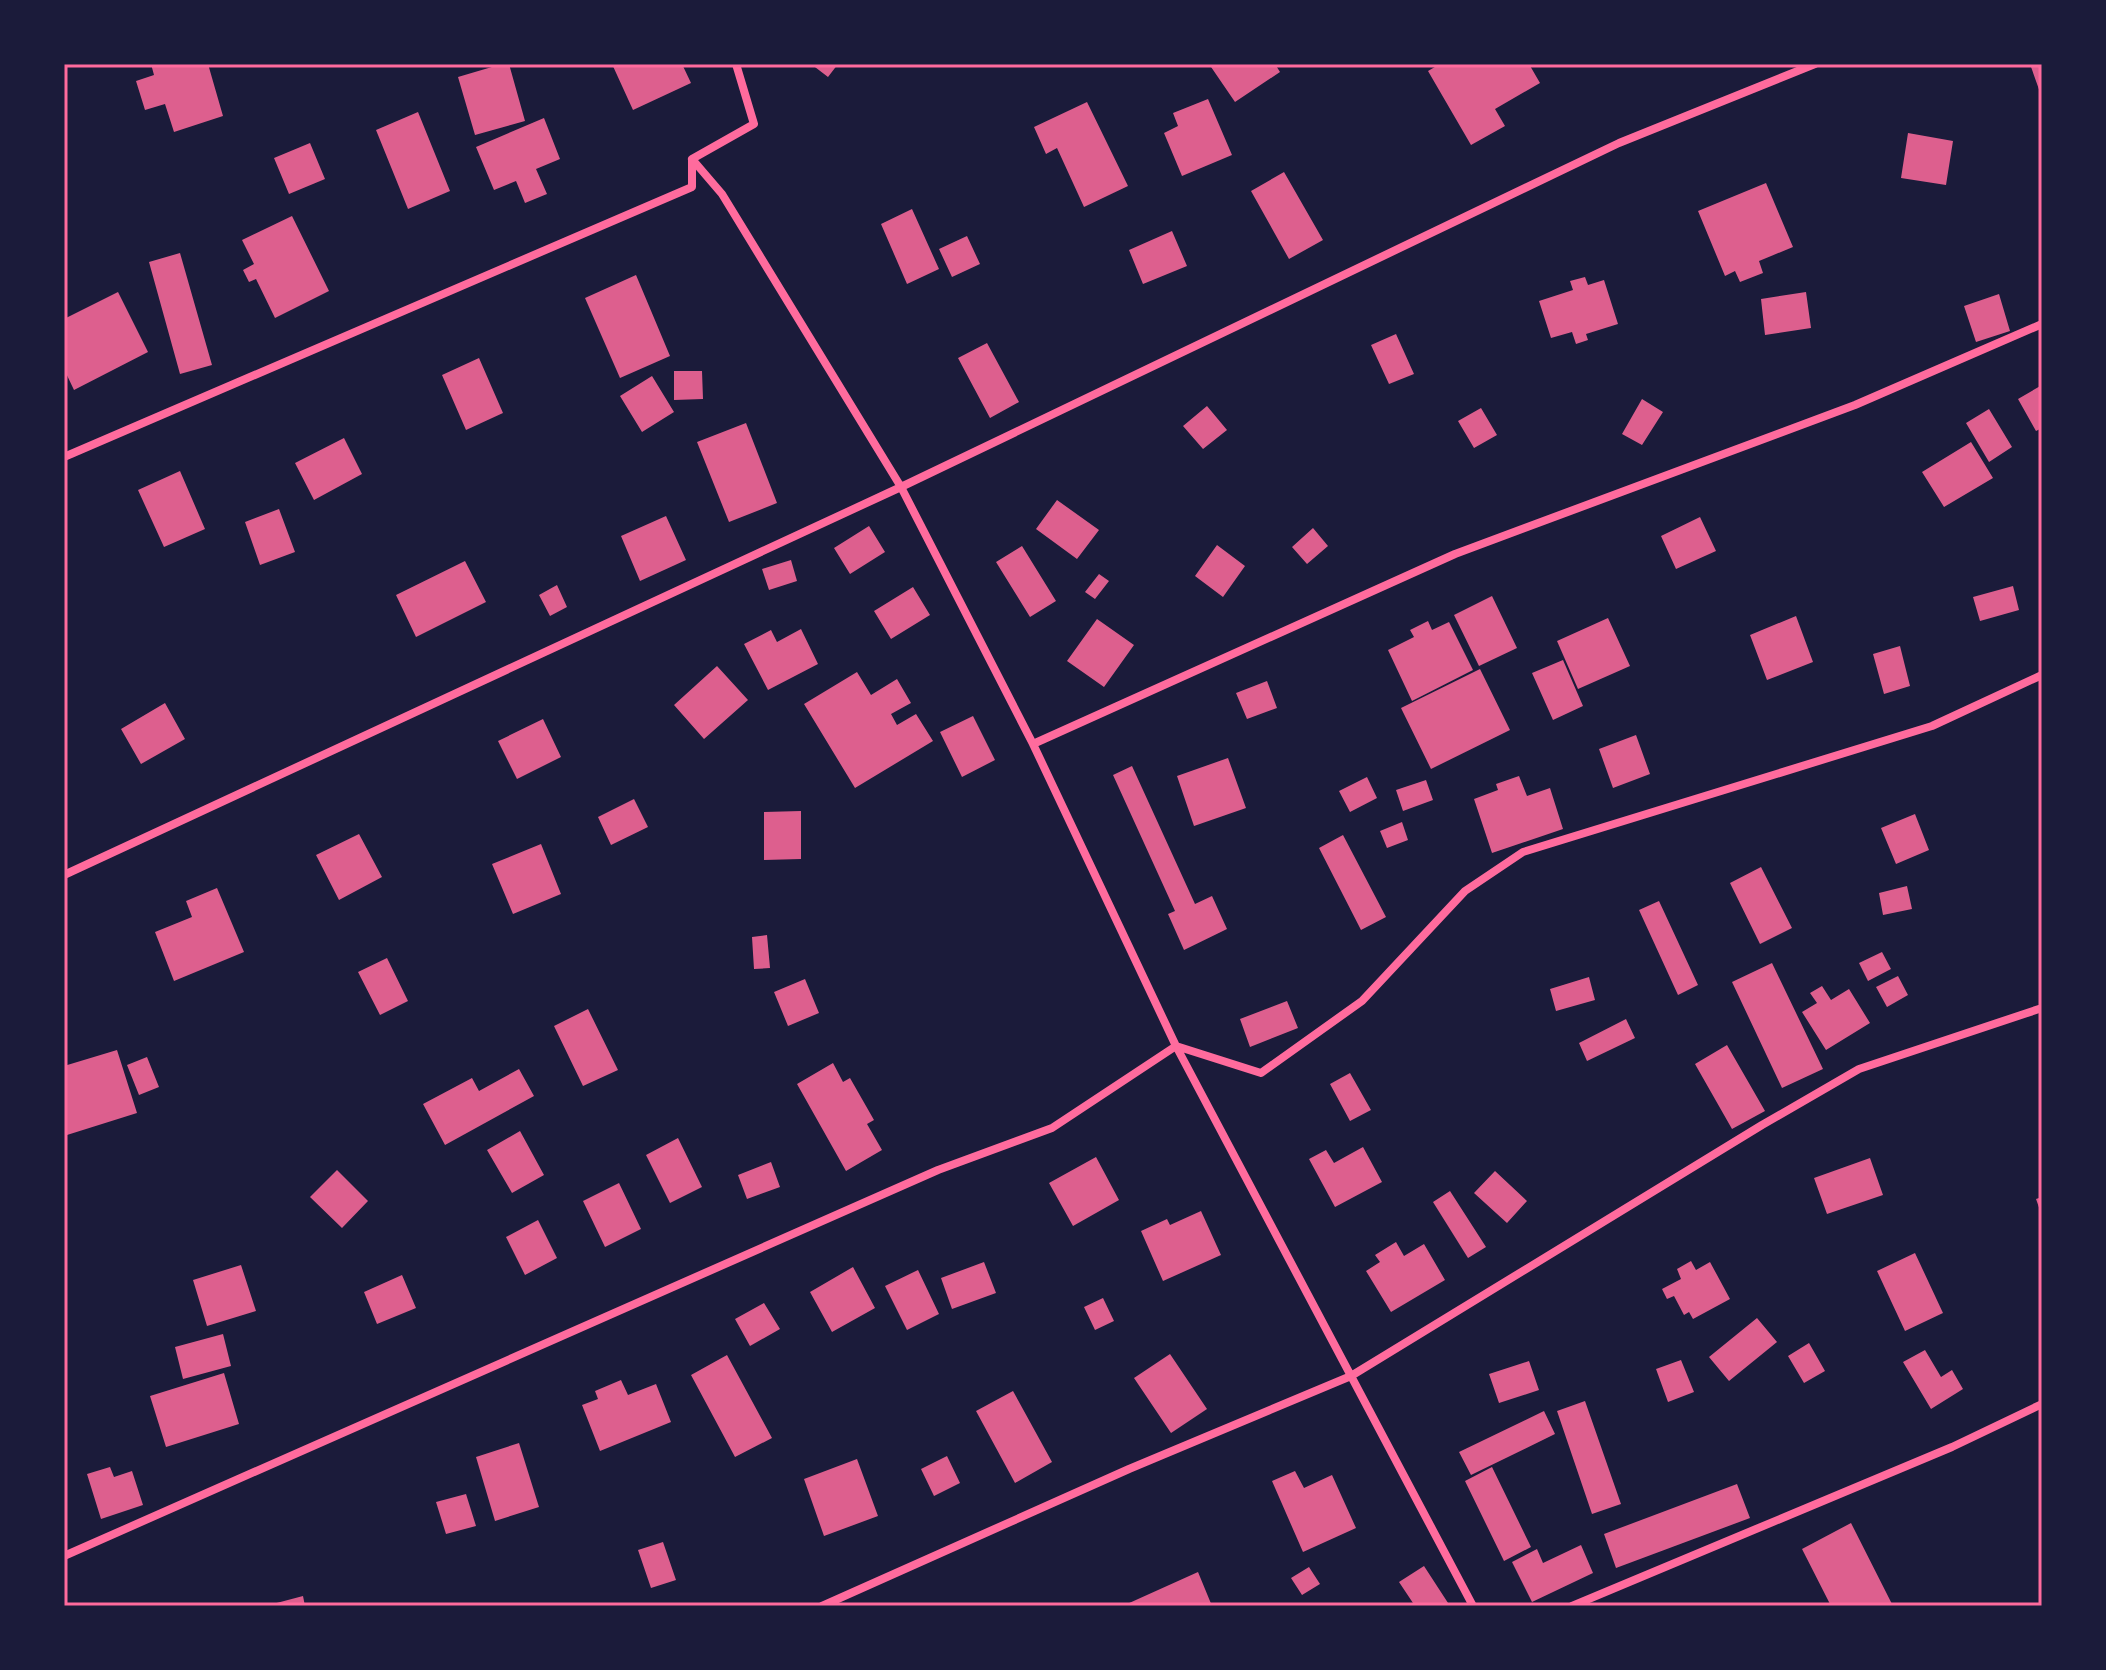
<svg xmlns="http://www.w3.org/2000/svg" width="2106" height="1670" font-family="'IBM Plex Serif',serif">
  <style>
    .building { fill: #dd5f8e }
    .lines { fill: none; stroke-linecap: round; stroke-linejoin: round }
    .minor { stroke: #ff6b9d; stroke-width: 8 }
    .neatline { fill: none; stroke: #ff6b9d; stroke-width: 3 }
  </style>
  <rect width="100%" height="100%" fill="#1b1b3a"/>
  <!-- building -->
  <path class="building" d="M151,64H208L223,116L174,132L165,104L145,110L136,81L154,75Z
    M502,64H509L525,121L475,135L458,77Z
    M612,64H682L691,83L633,110Z
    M811,64H838L828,77Z
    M1209,64H1275L1280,72L1235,102Z
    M1440,64H1529L1540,83L1495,109L1505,126L1471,145L1428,71Z
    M2030,64H2042V98Z
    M1208,99L1232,155L1182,176L1164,133L1178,126L1173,113Z
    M1087,102L1128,186L1084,207L1057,148L1046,154L1034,127Z
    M418,112L450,191L408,209L376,130Z
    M544,118L560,159L536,169L547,194L525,203L516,181L494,190L476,147Z
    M1908,133L1953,141L1946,185L1901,178Z
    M310,143L325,179L289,194L274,158Z
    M1284,172L1323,240L1289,259L1251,191Z
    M1766,183L1793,247L1759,261L1763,273L1740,282L1735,271L1725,276L1698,211Z
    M912,209L939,269L907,284L881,224Z
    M292,216L329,291L275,318L256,279L249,282L243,270L254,264L242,240Z
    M1172,231L1187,266L1143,284L1129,250Z
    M967,236L980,264L952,277L939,249Z
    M180,253L212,365L180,374L149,262Z
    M636,275L670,356L620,378L585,298Z
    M1585,277L1588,285L1604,280L1618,324L1586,334L1588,340L1576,344L1572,332L1551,338L1539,301L1573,290L1570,281Z
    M118,292L148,352L74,390L64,369V319Z
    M1806,292L1811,328L1765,335L1761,299Z
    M1999,294L2010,331L1976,342L1964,306Z
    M1396,334L1414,374L1389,384L1371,345Z
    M987,343L1019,402L990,418L958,358Z
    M479,358L503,413L466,430L442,375Z
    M674,371H702L703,399L674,400Z
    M652,376L674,412L642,432L620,396Z
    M2042,385V428L2036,431L2018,399Z
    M1642,399L1663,412L1642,445L1622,434Z
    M1207,406L1227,430L1203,449L1183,426Z
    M1481,408L1497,435L1474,448L1458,421Z
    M1989,409L2012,447L1989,462L1966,423Z
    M746,423L777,503L729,522L697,442Z
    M344,438L362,474L314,500L295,463Z
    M1971,442L1993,478L1944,507L1922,472Z
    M180,471L205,529L164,547L138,490Z
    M1057,500L1099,530L1077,559L1036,529Z
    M279,509L295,552L260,565L245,522Z
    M666,516L686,560L640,581L621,536Z
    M1700,517L1716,551L1676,569L1661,536Z
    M869,526L885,552L850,574L834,548Z
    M1313,528L1328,546L1307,564L1292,547Z
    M1217,545L1245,566L1223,597L1195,576Z
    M1022,546L1056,601L1030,617L996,562Z
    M791,560L797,581L769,590L762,569Z
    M465,561L486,602L416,637L396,595Z
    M1099,574L1109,581L1095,599L1085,592Z
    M557,585L567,607L550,616L539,595Z
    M2013,586L2019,610L1980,621L1973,597Z
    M913,587L930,615L891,639L874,611Z
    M1492,596L1517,648L1479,666L1454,615Z
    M1796,616L1813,662L1767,680L1750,635Z
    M1608,618L1630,666L1578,689L1557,641Z
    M1097,619L1134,645L1104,687L1067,661Z
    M1428,621L1432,630L1449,622L1473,670L1412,701L1388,650L1414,637L1410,630Z
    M801,629L818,664L768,690L744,644L771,630L777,642Z
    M1900,646L1910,686L1884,694L1873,654Z
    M1563,660L1583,706L1553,720L1532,673Z
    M717,666L748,700L704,739L674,705Z
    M1480,669L1510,730L1431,769L1401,708Z
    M857,672L871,695L897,679L911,703L891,714L897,725L916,714L933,741L855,788L804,704Z
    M1267,681L1277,708L1247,719L1236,693Z
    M165,703L185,739L141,764L121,729Z
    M973,716L995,760L962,777L940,732Z
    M543,719L561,757L517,779L498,741Z
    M1636,735L1650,774L1613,788L1599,749Z
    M1228,758L1246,808L1194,826L1177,776Z
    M1132,766L1195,904L1212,896L1227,929L1184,950L1168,914L1175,911L1113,775Z
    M1519,776L1527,796L1550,788L1563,829L1492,853L1474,799L1498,790L1496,784Z
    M1367,777L1377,798L1350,812L1339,791Z
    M1426,780L1433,800L1403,811L1396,790Z
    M634,799L648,827L611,845L598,817Z
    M801,811V859L764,860V812Z
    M1915,814L1929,850L1896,864L1881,828Z
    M1402,822L1408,840L1387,848L1380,831Z
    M359,834L382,877L339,900L316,855Z
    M1343,835L1386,917L1361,930L1319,848Z
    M541,844L561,894L513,914L492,864Z
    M1761,867L1792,928L1760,944L1730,883Z
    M1907,886L1912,909L1883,915L1879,893Z
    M217,888L244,952L174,981L155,932L192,917L186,901Z
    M1659,901L1698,985L1678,995L1639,910Z
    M767,935L770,968L754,969L752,937Z
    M1882,952L1891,969L1868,981L1859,963Z
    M387,958L408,1001L380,1015L358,972Z
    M1772,963L1823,1069L1782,1088L1732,982Z
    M1898,976L1908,995L1887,1007L1876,987Z
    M1589,977L1595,1000L1556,1011L1550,989Z
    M805,979L819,1013L788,1026L774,992Z
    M1822,986L1831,1000L1849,989L1870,1023L1826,1050L1802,1012L1817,1003L1810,993Z
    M1287,1001L1298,1028L1250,1047L1240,1019Z
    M588,1009L618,1070L583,1086L554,1026Z
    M1626,1019L1635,1038L1587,1061L1579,1043Z
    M1727,1045L1765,1111L1732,1129L1695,1064Z
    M117,1050L137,1113L67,1135L64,1126V1066Z
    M147,1057L159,1087L139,1095L127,1065Z
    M833,1063L843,1082L850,1078L874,1120L867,1124L882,1150L846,1171L797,1084Z
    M519,1069L534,1096L445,1145L423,1104L472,1078L479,1091Z
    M1350,1073L1371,1110L1350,1121L1330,1084Z
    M520,1131L544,1175L512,1193L487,1150Z
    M678,1138L702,1187L670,1203L646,1155Z
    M1363,1147L1382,1182L1335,1207L1309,1159L1326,1150L1334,1163Z
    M1096,1157L1119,1200L1073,1226L1049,1183Z
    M1870,1158L1883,1195L1827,1214L1814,1178Z
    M771,1162L780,1187L747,1199L738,1175Z
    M337,1170L368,1201L342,1228L310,1197Z
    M1495,1171L1527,1201L1507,1223L1474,1193Z
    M619,1183L641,1229L605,1247L583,1201Z
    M1450,1191L1486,1247L1468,1258L1433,1202Z
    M2042,1197V1216L2036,1199Z
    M1201,1211L1221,1255L1163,1281L1141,1231L1167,1219L1170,1225Z
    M538,1220L557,1258L525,1275L506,1237Z
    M1396,1242L1404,1256L1424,1244L1445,1280L1391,1312L1366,1271L1380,1262L1375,1255Z
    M1915,1253L1943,1313L1905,1331L1877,1271Z
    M1691,1261L1696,1270L1710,1262L1730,1299L1693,1319L1689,1312L1684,1315L1674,1296L1667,1299L1662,1289L1681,1279L1677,1269Z
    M984,1262L996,1293L952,1309L941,1278Z
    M241,1265L256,1311L207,1326L193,1280Z
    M853,1267L875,1308L832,1332L810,1292Z
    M918,1270L939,1314L907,1330L885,1286Z
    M402,1275L416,1308L377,1324L364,1292Z
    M1103,1298L1114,1321L1095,1330L1084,1307Z
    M764,1303L780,1329L750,1346L735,1319Z
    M1757,1318L1777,1342L1729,1381L1709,1357Z
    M223,1334L231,1366L183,1379L175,1347Z
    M1809,1343L1825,1371L1804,1383L1788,1356Z
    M1925,1350L1941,1377L1952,1370L1963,1389L1931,1409L1903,1362Z
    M1170,1354L1207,1409L1171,1433L1134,1378Z
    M727,1355L772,1438L735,1457L691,1375Z
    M1681,1360L1694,1392L1668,1402L1656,1369Z
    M1529,1361L1539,1390L1499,1403L1489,1374Z
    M224,1373L239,1424L166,1447L150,1396Z
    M621,1380L628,1395L656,1384L671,1422L600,1451L582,1405L598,1399L595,1391Z
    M1013,1391L1052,1462L1015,1483L976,1411Z
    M1585,1401L1621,1504L1592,1514L1557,1411Z
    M1544,1411L1555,1434L1471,1475L1459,1452Z
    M519,1443L539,1507L495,1521L476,1457Z
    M947,1456L960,1483L934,1496L921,1469Z
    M857,1459L878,1516L824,1536L804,1479Z
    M110,1467L114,1477L132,1471L143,1505L101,1519L87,1474Z
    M1492,1467L1531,1547L1504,1561L1465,1481Z
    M1295,1471L1304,1488L1332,1475L1356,1528L1303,1552L1272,1481Z
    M1737,1484L1750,1518L1616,1568L1604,1534Z
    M466,1494L476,1526L446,1534L436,1502Z
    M1851,1523L1893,1606H1831L1802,1549Z
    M663,1542L676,1580L651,1588L638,1550Z
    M1581,1545L1593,1573L1532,1602L1512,1562L1537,1549L1543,1563Z
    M1424,1566L1450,1606H1415L1399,1582Z
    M1309,1567L1320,1584L1302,1595L1291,1578Z
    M1198,1572L1212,1606H1128L1127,1604Z
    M303,1596L305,1606H269V1605Z"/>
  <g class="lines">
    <!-- minor -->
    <path class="minor" d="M692,159L722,194L901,487L1033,744L1176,1046L1473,1606
      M692,159L754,124L736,64
      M64,457L692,187V160
      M1033,744L1455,554L1855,405L2042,324
      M64,875L901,487L1619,143L1815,64
      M64,1556L938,1170L1052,1128L1176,1046L1261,1073L1362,1001L1465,891L1523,852L1932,726L2042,675
      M822,1606L1129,1469L1351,1376L1762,1125L1859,1069L2042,1008
      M1572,1606L1952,1447L2042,1404"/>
  </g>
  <!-- border -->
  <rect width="2106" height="1670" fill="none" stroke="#1b1b3a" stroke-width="132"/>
  <rect x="66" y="66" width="1974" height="1538" class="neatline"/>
</svg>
